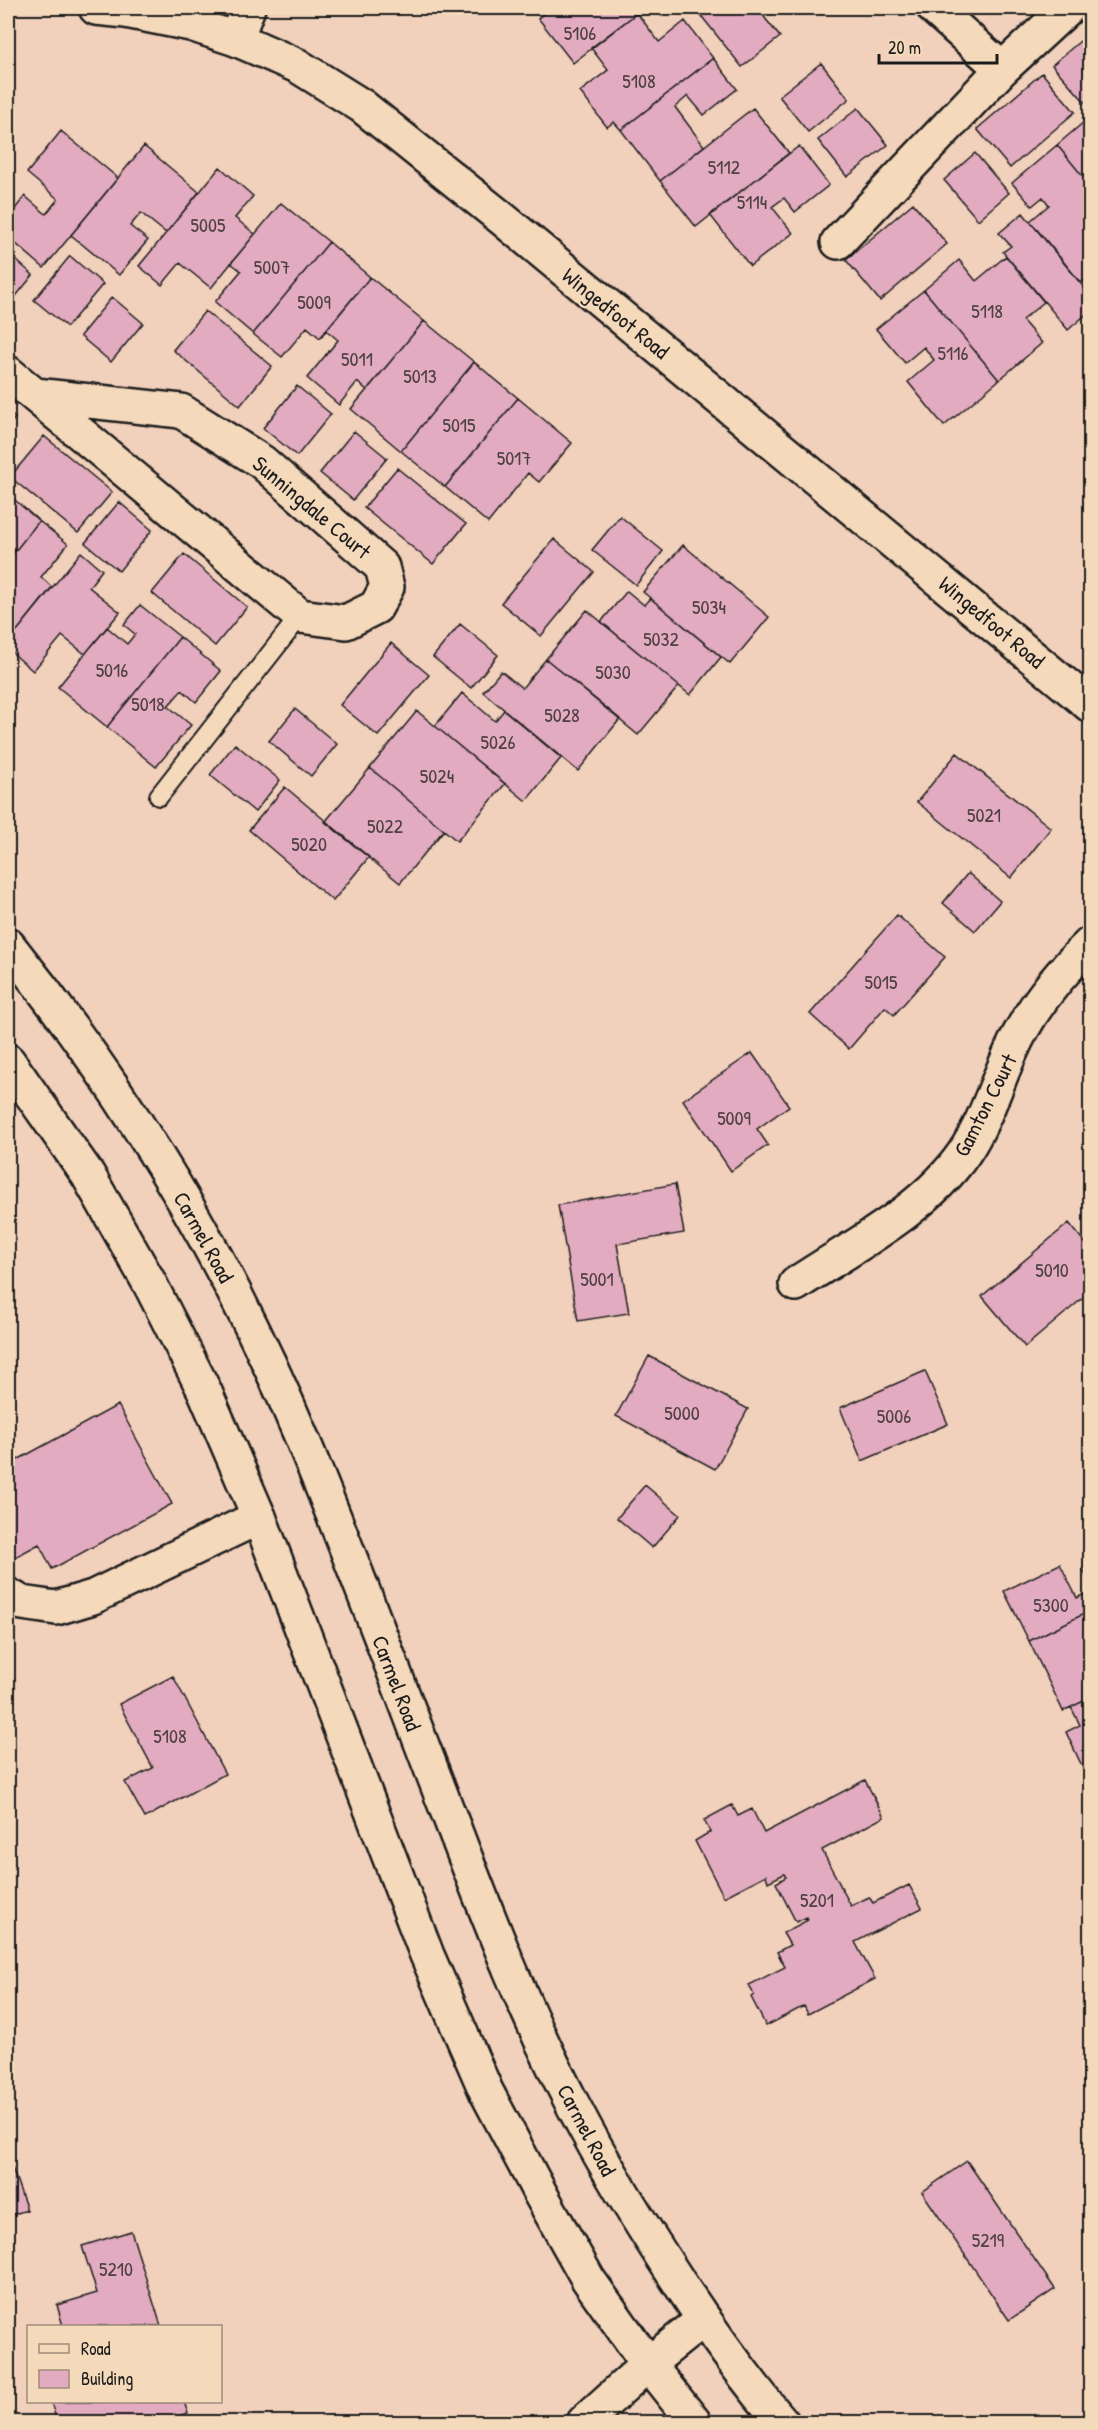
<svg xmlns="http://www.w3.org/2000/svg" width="1098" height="2430" font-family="'Patrick Hand',sans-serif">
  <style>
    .building { fill: #e2abc0; stroke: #1c1c1c; stroke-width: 1.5 }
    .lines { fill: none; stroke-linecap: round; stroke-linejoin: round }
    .lane-casing { stroke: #1c1c1c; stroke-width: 22 }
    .street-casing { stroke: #1c1c1c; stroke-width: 38 }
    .secondary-casing { stroke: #1c1c1c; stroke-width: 38 }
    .lane { stroke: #f5d9bb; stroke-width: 18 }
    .street { stroke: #f5d9bb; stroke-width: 33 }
    .secondary { stroke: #f5d9bb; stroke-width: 33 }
    .labels { text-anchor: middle; stroke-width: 4.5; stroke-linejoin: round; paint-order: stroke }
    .number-label { font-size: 20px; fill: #4e4045 }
    .street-label { font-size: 22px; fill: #1c1c1c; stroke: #f5d9bb }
  </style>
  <rect width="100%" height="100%" fill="#f1d0bc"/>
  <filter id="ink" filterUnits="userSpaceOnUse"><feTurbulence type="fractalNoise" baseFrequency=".0167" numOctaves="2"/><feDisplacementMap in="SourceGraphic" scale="12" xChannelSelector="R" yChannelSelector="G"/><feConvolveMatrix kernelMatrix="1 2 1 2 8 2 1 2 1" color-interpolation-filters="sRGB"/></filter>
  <g filter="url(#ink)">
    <!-- building -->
    <path class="building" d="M538,8H551L543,14Z
      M551,8H632L637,13L573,63L538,18Z
      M695,8H757L780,37L742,67Z
      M637,13L659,42L685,21L713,58L621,130L614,122L607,127L580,92L608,70L591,48Z
      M1086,36L1090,42V98L1086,103L1052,65Z
      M713,58L737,89L704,115L688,96L675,107L704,146L660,181L621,130Z
      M821,63L849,99L808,132L779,96Z
      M1042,73L1075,112L1010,168L977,129Z
      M753,108L789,153L696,227L660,181Z
      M858,108L888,145L847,177L818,140Z
      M1085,121L1090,128V185L1057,145Z
      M61,131L118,178L44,268L8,237V218L25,196L46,214L58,199L27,173Z
      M1057,145L1090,185V275L1081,283L1030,221L1049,205L1043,197L1032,206L1012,183Z
      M144,146L199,192L166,233L141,213L130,226L148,240L119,275L71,235Z
      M799,146L829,185L795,212L784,198L772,207L793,233L750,266L710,215Z
      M975,153L1009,193L978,220L944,180Z
      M220,167L253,196L235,218L255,234L211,288L180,263L162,285L139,266Z
      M281,203L329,242L253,334L215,302L241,271L231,263Z
      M913,203L947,244L880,301L846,260Z
      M1023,213L1090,295V311L1068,330L1003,252L1011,246L999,233Z
      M329,242L370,277L320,338L307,327L282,357L253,334Z
      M8,253L33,275L8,306Z
      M70,256L103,284L67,327L34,300Z
      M1006,256L1044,302L1022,320L1042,343L999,380L924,290L959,260L976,281Z
      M370,277L424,321L367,390L357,382L339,405L307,378L338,340L326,330Z
      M924,290L999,380L944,426L908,382L934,360L924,347L905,363L876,329Z
      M112,297L143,323L111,362L80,336Z
      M205,311L272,366L240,406L173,350Z
      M424,321L474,362L401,451L351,409Z
      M474,362L518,398L445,487L401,451Z
      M297,386L331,414L297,456L263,428Z
      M518,398L572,443L539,482L528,473L488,523L445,487Z
      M8,411L15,418L8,427Z
      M354,431L387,458L353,500L320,473Z
      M44,436L112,492L78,533L10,477Z
      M397,468L466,524L433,564L364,508Z
      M8,494L39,521L8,560Z
      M119,502L152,530L119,571L85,543Z
      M620,516L663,551L636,585L592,550Z
      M39,521L68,544L41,577L52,587L8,642V560Z
      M554,539L594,572L541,636L501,603Z
      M683,545L769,617L730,664L643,592Z
      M81,552L102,570L89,587L120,612L85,654L62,636L33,671L8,649V642Z
      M184,554L247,607L215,646L152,593Z
      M627,591L644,605L650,598L721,657L690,695L601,622Z
      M140,605L180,637L107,727L58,687L107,627L127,644L135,634L124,625Z
      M587,610L679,686L638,735L546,659Z
      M460,624L498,655L471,688L433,657Z
      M180,637L221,671L196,702L182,690L168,706L191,725L156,767L107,727Z
      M391,643L429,675L378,736L340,705Z
      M546,659L620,719L578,771L483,692L501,671L522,688Z
      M462,693L495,721L504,710L561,758L526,801L435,726Z
      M295,709L337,744L311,776L269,741Z
      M417,711L505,784L457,841L370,768Z
      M235,744L280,780L255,812L210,775Z
      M957,753L1051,828L1011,878L917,802Z
      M370,768L444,830L400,883L325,822Z
      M285,787L369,857L333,901L249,830Z
      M968,873L1000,901L975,931L943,903Z
      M897,915L945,957L894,1015L885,1007L849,1049L810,1014Z
      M752,1053L789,1106L757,1129L768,1145L731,1171L683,1100Z
      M675,1184L684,1233L617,1244L629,1313L578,1321L558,1205Z
      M1069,1223L1090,1249V1292L1025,1347L982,1296Z
      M649,1356L748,1409L715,1469L616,1416Z
      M925,1371L948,1424L862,1461L840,1408Z
      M118,1405L172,1504L52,1569L39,1544L8,1561V1465Z
      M645,1485L680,1515L652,1548L617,1518Z
      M1060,1564L1077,1598L1090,1591V1611L1029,1641L1004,1591Z
      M1090,1565V1585L1083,1569Z
      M1090,1611V1698L1063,1711L1029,1641Z
      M173,1676L225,1774L145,1818L125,1782L153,1768L119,1704Z
      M1090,1698V1762L1082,1766L1066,1732L1080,1725L1071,1707Z
      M1090,1762V1783L1082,1766Z
      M865,1780L884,1817L822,1850L851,1906L869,1897L873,1903L909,1885L922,1908L855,1942L875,1979L808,2014L804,2006L766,2026L751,1997L754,1995L749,1985L785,1967L777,1952L790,1945L783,1933L808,1920L807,1917L796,1922L776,1883L786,1877L784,1874L768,1882L766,1875L724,1897L695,1841L710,1832L704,1820L732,1805L738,1816L752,1809L764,1833Z
      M9,2159L27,2210L8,2216V2160Z
      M967,2161L1055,2289L1009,2320L922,2192Z
      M131,2231L161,2326H63L57,2305L97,2293L82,2246Z
      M51,2402H184L188,2413L158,2422H57Z"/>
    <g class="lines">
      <defs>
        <path id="lane" d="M159,796L300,616"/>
        <path id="street" d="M96,8L126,11L191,24L236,39L298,66L362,106L504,220L1090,705
          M934,8L1002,69
          M236,39L248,8
          M838,242L1002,69L1068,8
          M8,373L300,616L346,622L376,607L387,587L382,567L262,462L181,411L35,395
          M796,1284C853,1246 925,1210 964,1153C989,1116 999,1072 1020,1033C1038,1000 1064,969 1090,944
          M8,1595L22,1603L56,1608L93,1597L259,1517
          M584,2422L648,2364L704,2319"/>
        <path id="secondary" d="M8,945C129,1096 230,1264 304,1443C357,1570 404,1700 454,1828C490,1922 527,2017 574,2107C606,2169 643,2228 682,2287C713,2334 746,2380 782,2422
          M8,1061L88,1175L150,1284L205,1392L259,1517L427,1955L486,2091L541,2195L588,2279L648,2364L694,2422"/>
      </defs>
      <!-- lane casing -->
      <use href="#lane" class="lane-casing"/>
      <!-- street casing -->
      <use href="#street" class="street-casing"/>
      <!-- secondary casing -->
      <use href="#secondary" class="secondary-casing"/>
      <!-- lane -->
      <use href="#lane" class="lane"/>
      <!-- street -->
      <use href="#street" class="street"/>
      <!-- secondary -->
      <use href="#secondary" class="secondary"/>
    </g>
  </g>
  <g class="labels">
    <!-- number labels -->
    <g class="number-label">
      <text x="580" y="40">5106</text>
      <text x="639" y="88">5108</text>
      <text x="724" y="174">5112</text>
      <text x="752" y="209">5114</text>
      <text x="208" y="232">5005</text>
      <text x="272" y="274">5007</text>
      <text x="314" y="309">5009</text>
      <text x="987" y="318">5118</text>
      <text x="953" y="360">5116</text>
      <text x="357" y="366">5011</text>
      <text x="420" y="383">5013</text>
      <text x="459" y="432">5015</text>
      <text x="514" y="465">5017</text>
      <text x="709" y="614">5034</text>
      <text x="661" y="646">5032</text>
      <text x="112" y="677">5016</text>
      <text x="613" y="679">5030</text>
      <text x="148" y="711">5018</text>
      <text x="562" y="722">5028</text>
      <text x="498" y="749">5026</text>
      <text x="437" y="783">5024</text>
      <text x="984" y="822">5021</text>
      <text x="385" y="833">5022</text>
      <text x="309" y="851">5020</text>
      <text x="881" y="989">5015</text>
      <text x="734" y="1125">5009</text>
      <text x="1052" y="1277">5010</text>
      <text x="597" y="1286">5001</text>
      <text x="682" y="1420">5000</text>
      <text x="894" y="1423">5006</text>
      <text x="1051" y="1612">5300</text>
      <text x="170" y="1743">5108</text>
      <text x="817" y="1907">5201</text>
      <text x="988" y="2247">5219</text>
      <text x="116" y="2276">5210</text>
    </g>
    <!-- street labels -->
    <g class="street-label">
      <text transform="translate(616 313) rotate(39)" y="8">Wingedfoot Road</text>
      <text transform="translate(312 507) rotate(40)" y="8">Sunningdale Court</text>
      <text transform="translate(992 622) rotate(40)" y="8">Wingedfoot Road</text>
      <text transform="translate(985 1105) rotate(-63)" y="8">Gamton Court</text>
      <text transform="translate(204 1237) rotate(61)" y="8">Carmel Road</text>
      <text transform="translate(397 1683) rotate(69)" y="8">Carmel Road</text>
      <text transform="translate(587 2130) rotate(62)" y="8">Carmel Road</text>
    </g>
  </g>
  <!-- margin -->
  <rect width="1098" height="2430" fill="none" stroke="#f5d9bb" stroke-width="30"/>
  <rect x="15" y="15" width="1068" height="2400" fill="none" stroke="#1c1c1c" stroke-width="2" filter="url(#ink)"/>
  <!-- legend -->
  <rect x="27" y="2325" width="195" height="78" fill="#f5d9bb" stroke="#9e8d7b" stroke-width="1.5"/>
  <rect x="39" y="2344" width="30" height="9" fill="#f5d9bb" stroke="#9e8d7b" stroke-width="1.5"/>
  <text x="81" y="2355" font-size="18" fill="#1c1c1c">Road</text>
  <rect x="39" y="2370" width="30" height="18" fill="#e2abc0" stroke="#9e8d7b" stroke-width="1.5"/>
  <text x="81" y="2385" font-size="18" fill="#1c1c1c">Building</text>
  <!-- scale -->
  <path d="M879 54v9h118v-9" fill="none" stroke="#1c1c1c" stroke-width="3"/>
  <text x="888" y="54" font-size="18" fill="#1c1c1c" stroke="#f5d9bb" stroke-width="4.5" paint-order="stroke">20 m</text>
</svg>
